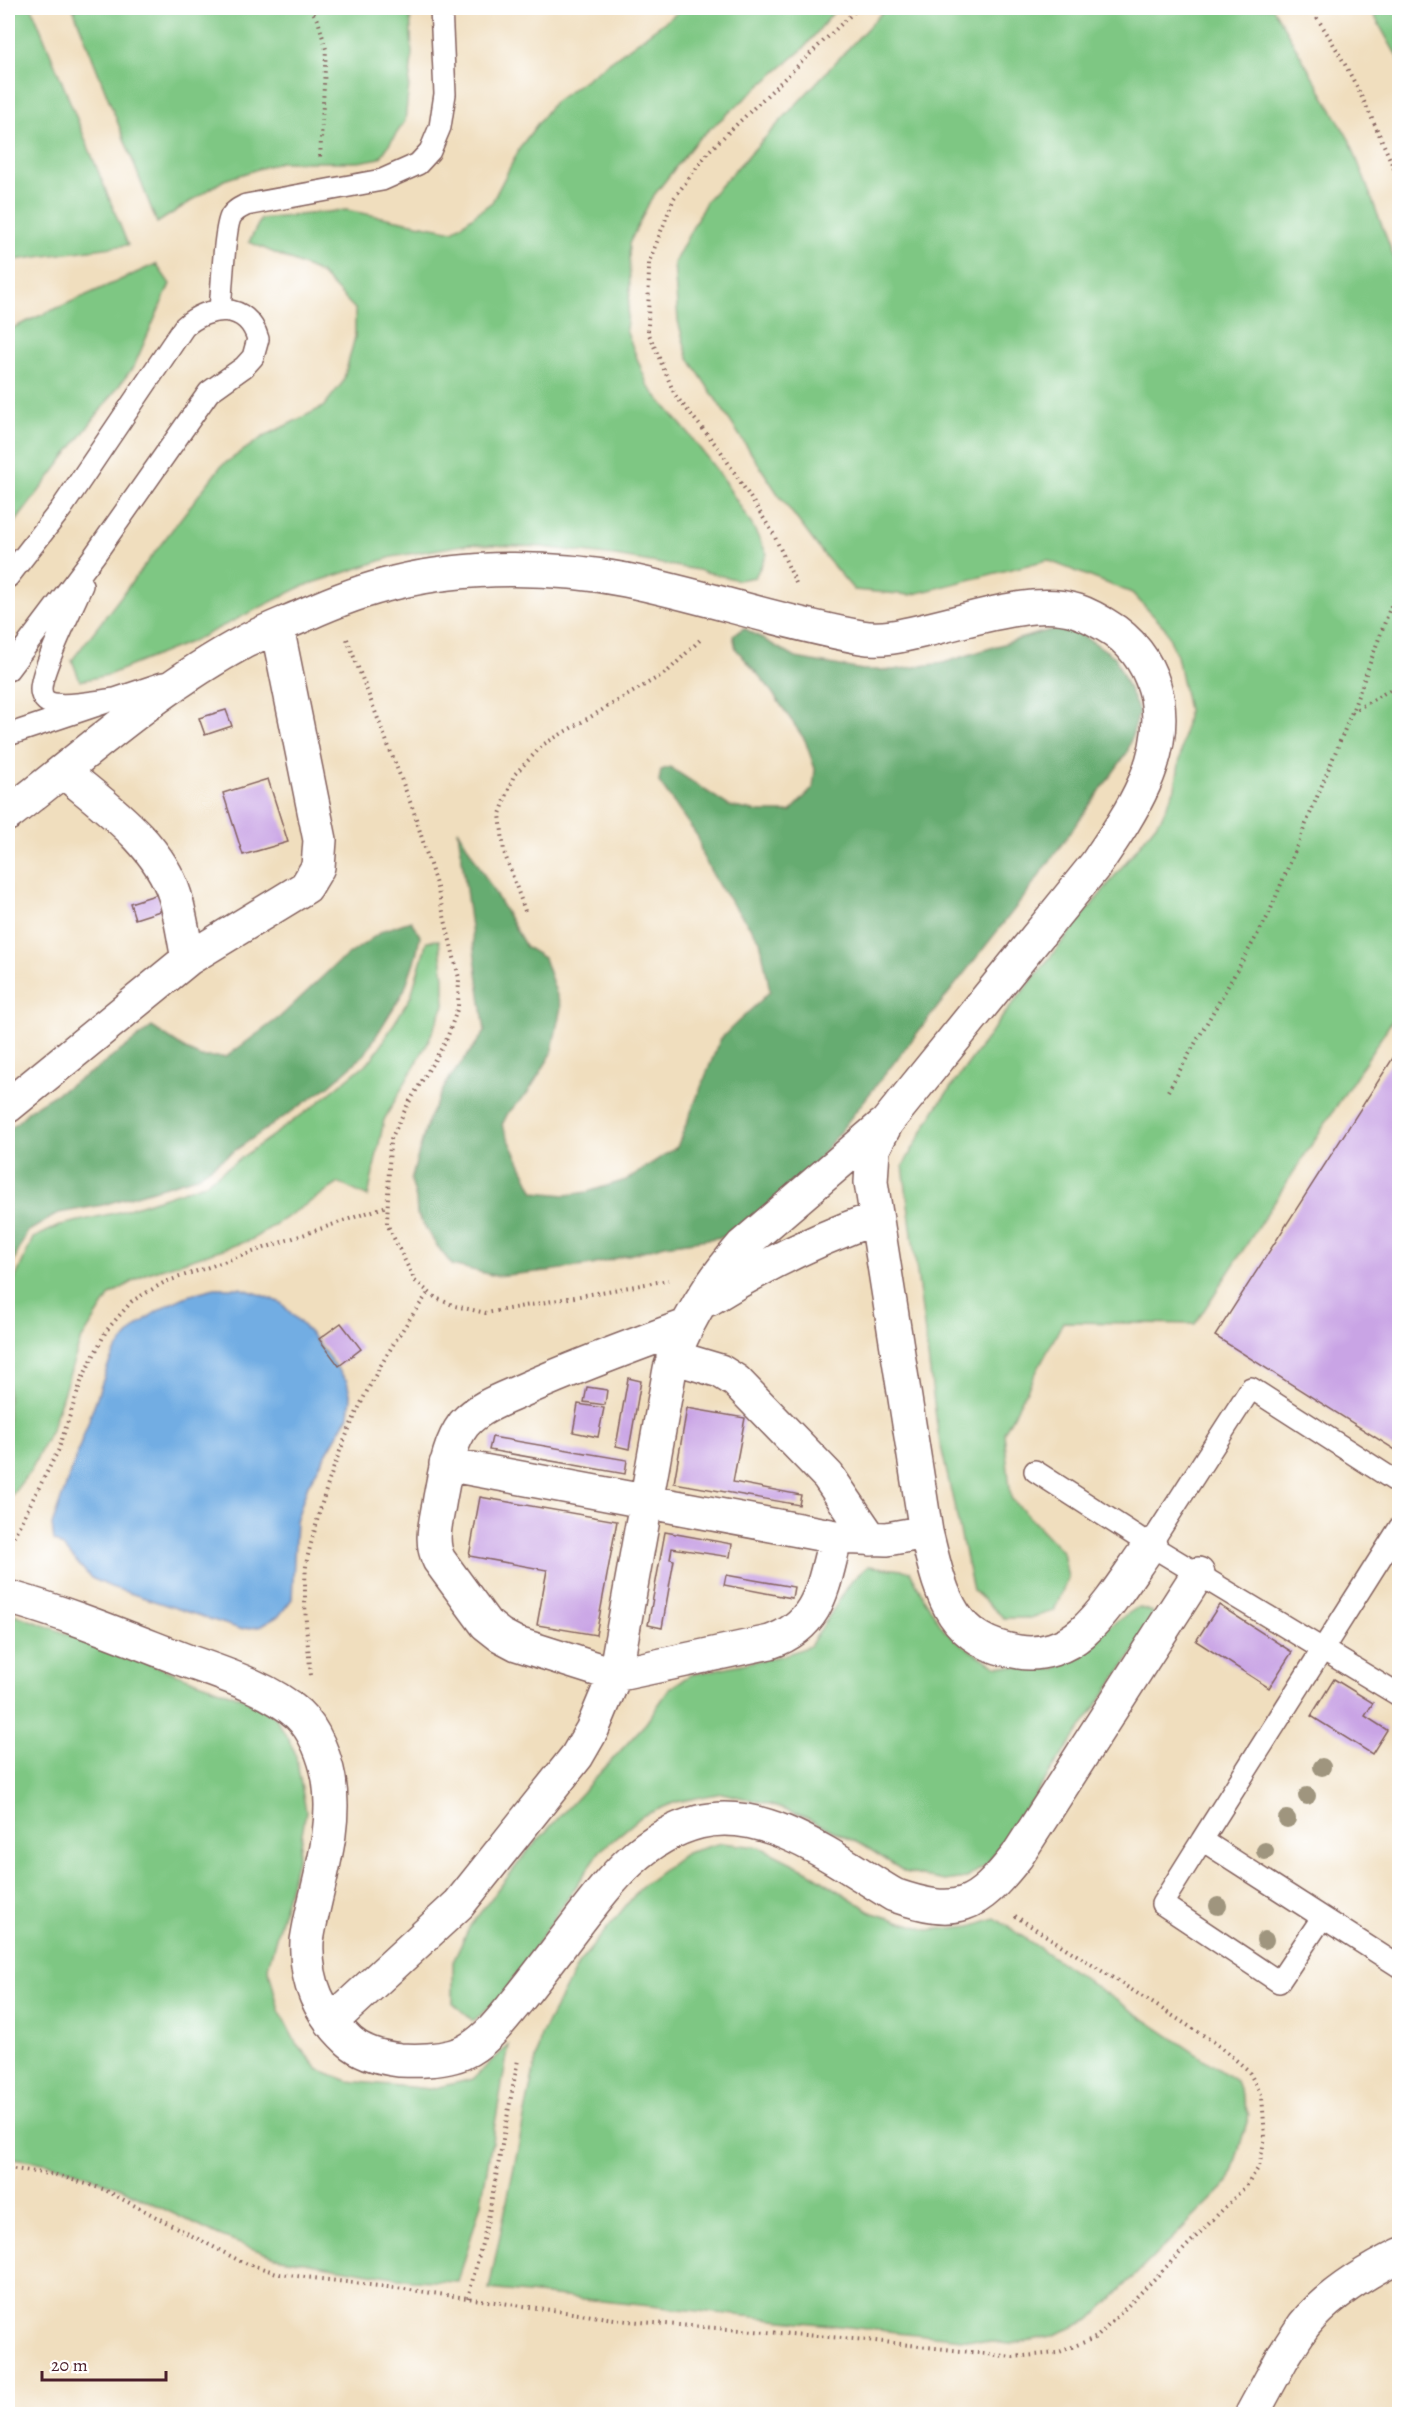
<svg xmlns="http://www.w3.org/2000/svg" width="1407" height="2422" font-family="Alegreya,serif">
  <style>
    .green { fill: #7ec783; stroke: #647357; stroke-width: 1.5 }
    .forest { fill: #66ac71; stroke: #58664e; stroke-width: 1.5 }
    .water { fill: #72ade3; stroke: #5e6687; stroke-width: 1.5 }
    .building { fill: #c9a4e5 }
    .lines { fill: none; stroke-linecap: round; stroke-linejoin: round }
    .service-casing { stroke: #84625e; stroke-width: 24 }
    .minor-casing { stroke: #84625e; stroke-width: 36 }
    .trunk-casing { stroke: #84625e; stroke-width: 36 }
    .path { stroke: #84625e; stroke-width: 4; stroke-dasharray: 1.5 4.5; stroke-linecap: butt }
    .service { stroke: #fff; stroke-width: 21 }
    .minor { stroke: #fff; stroke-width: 33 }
    .trunk { stroke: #fff; stroke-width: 33 }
    .tree { fill: #9f957e }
  </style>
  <rect width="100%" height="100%" fill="#fff"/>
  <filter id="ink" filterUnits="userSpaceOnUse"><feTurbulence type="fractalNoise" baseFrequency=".0167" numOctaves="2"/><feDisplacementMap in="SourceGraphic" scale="12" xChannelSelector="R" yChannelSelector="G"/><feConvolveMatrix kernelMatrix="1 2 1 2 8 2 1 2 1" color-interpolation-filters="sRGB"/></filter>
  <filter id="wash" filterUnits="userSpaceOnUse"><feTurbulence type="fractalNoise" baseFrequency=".008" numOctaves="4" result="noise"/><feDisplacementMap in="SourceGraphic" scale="24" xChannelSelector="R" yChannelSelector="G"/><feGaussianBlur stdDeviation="1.35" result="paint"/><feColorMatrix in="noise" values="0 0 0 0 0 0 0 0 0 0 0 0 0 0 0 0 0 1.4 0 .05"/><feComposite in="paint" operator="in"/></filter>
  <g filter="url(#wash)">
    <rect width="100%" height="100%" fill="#f0debe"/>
    <!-- green -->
    <path class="green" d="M8,8H32L128,245L8,261Z
      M73,8H410L412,58L405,121L380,158L359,162H280L224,180L157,223Z
      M684,8H837L804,48L697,140L651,199L629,244L630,291L626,330L648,386L688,433L721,476L752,525L767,554L755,577L738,580L698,570L615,556L542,547L469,544L392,557L301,587L195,640L108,675L80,681L72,660L221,466L263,437L323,407L343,382L355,337V309L320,273L249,242L261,219L346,210L453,231L492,202L521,146L553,103Z
      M886,8H1273L1350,141L1399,271V1010L1195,1324L1063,1322L1004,1433L1011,1498L1063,1552L1068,1578L1054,1611L1030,1618H1004L973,1590L938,1433L903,1166L936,1108L1000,1020L1161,818L1175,788L1188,710L1177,656L1165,628L1132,593L1047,560L910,595L854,590L824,555L778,494L688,357L678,321L674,263L707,200Z
      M1370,8H1399V60Z
      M156,264L170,284L134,366L8,532V330Z
      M439,940L444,977V1005L427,1044L384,1120L368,1197L339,1183L251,1240L145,1274L110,1295L80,1342L52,1428L31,1470L8,1500V1295L33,1238L61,1225L119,1212L204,1184L314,1106L373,1058L411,996L427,941Z
      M868,1566L910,1571L925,1600L945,1631L968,1649L996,1666L1055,1669L1084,1650L1104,1630L1138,1607L1153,1612L1149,1630L987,1864L967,1878L944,1881L905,1872L866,1847L803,1816L761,1802L722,1793L676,1802L642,1816L600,1851L498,2001L473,2021L453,2003V1962L470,1926L527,1852L646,1723L670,1688L690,1675L785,1655L810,1646L852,1580Z
      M8,1612L248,1700L276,1718L295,1752L306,1811L298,1856L268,1967L279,2010L296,2043L318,2069L348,2081L430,2089L473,2079L509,2045L481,2203L458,2282L412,2280L275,2257L219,2236L121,2188L61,2166L8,2157Z
      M721,1843L760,1847L808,1871L873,1913L928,1930L971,1926L995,1918L1236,2081L1249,2115L1229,2182L1090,2320L1052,2336L1010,2344L489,2289L541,2035L579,1963L642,1886L686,1853Z"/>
    <!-- forest -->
    <path class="forest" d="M744,628L796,658L863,670H893L943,663L1032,635L1051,630L1070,629L1093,642L1115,657L1139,712L1127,753L1024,897L805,1176L730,1236L665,1245L592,1265L548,1271L496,1276L452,1265L435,1243L417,1214L416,1199L411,1180L428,1120L447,1082L485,1032L458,830L526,947L544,958L561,1007L551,1055L527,1094L508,1113L502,1125L534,1192L566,1195L587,1192L626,1180L677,1147L720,1040C735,1022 754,1009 770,991L760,940L719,886L702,855L698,837L659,782L661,770L670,767L729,806L759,812H790L813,788L815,769L805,740L767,685L736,649L733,635Z
      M411,921L420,936L416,956L404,991L365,1054L329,1086L196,1177L103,1205L59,1213L27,1232L8,1274V1131L31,1109L98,1068L152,1027L190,1052L201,1057H226L280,1017L337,963L384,930Z"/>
    <!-- water -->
    <path class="water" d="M215,1288H240L262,1295L281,1303L311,1334L347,1381L351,1398L349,1415L308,1485L296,1521L292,1599L279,1616L259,1627L240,1629L111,1587L91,1578L63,1547L54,1541L52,1525L109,1363C130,1322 172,1297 215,1288Z"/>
    <g id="blocks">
      <!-- building -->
      <path class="building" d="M226,710L232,726L205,735L199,718Z
        M268,779L288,842L243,855L223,793Z
        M158,894L163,910L135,919L130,903Z
        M1400,1047V1453L1215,1336Z
        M341,1323L361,1349L339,1366L319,1339Z
        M628,1378L641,1381L629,1449L616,1446Z
        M587,1387L607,1390L605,1405L584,1402Z
        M578,1404L604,1408L598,1437L573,1432Z
        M687,1408L745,1418L733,1482L801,1495L799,1505L674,1483Z
        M492,1437L627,1460L625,1474L489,1450Z
        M480,1497L617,1521L596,1635L537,1625L547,1570L469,1556Z
        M665,1532L732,1544L730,1557L672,1548L670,1559L674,1560L662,1628L648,1625Z
        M726,1575L794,1587L792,1598L724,1585Z
        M1219,1605L1292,1652L1269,1688L1196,1641Z
        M1334,1679L1373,1703L1365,1716L1387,1730L1372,1754L1311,1716Z"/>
    </g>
  </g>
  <g filter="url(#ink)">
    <use href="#blocks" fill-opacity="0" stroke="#84625e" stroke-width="1.5"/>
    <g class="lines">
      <defs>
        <path id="service" d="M220,309C222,291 224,228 231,216C235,210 240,208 246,205L382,180L418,164L430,151L440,127L445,94L441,8
          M8,577L61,509L184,327C208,305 247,301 258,339L253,357L244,367L209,392L94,556L8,670
          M82,585C73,607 41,669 41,689C41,695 44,701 50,703C65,708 98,701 115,699
          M8,735L163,683
          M1035,1471L1150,1545L1400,1696
          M1400,1527L1202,1840L1400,1967
          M1150,1545L1251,1388L1400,1484
          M1202,1840L1162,1904L1279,1982L1322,1918"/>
        <path id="minor" d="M63,771C104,806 158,842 175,896C181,917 184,939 188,959
          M8,814C85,755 158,688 244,642C263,632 284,624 304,615C333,602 363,590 394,583C466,565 554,566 626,580C705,596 782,623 861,637C882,641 905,635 926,630C960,622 999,610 1033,607C1069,604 1086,612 1115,631C1138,648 1151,669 1157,697C1168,760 1130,814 1096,864L887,1122L873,1149L871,1182L926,1532C941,1592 949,1642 1019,1652C1042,1656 1066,1647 1083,1632C1109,1608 1129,1574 1150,1545
          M8,1106L188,959L306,887L318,867L320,840L277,627
          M709,1299C762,1266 816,1239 876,1218
          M686,1326C631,1346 577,1366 523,1390C503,1399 479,1407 464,1424C448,1445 445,1473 440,1498C437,1519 429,1541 439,1560L486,1624L500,1635L517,1644L615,1675L770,1642C822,1624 823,1583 836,1537
          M673,1357L720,1371L736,1381L828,1476L871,1539
          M446,1464L836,1537L887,1539L926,1532
          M8,1597C66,1613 122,1636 179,1658C217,1672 268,1687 298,1714C315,1730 325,1757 329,1779C338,1835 315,1887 307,1941C305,1982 319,2013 349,2041C362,2053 383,2058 400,2060C420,2061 443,2061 462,2053C486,2042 502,2019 518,2000C539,1974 559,1947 579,1921C612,1878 644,1836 699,1822C767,1805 838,1862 894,1895C958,1917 976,1908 1017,1856L1198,1574
          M331,2022L459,1904L577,1756L592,1730L615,1675L670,1369C684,1322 710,1283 742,1246L882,1126
          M1283,2357C1290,2346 1297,2335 1304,2325C1328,2295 1366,2272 1400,2255"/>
        <path id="trunk" d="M1252,2414L1283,2357"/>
      </defs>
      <!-- service casing -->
      <use href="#service" class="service-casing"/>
      <!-- minor casing -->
      <use href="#minor" class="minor-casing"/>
      <!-- trunk casing -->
      <use href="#trunk" class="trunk-casing"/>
      <!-- path -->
      <path class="path" d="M311,8L319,24L326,49L320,158
        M1310,8C1346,58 1376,125 1400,183
        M796,583L773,533L720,450L675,395L648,332L649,262L674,198L710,150L858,8
        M347,639L414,812L438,891L459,978L458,1007L446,1041L408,1104L390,1141L387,1224L415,1281L436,1298L455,1306L486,1313L668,1280
        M1352,712L1400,684
        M525,911L504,852L500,814L514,775L544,744L667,672L702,638
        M1168,1091L1268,916L1352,712L1400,581
        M8,1547L58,1451L82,1379L106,1331L132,1301L165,1282L387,1206
        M311,1675C307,1639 303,1602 306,1566C308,1551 314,1535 317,1521C339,1438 378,1360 429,1292
        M8,2168L56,2175L103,2189L242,2262L280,2274L404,2289L628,2321L867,2340L1013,2357L1057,2353L1097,2337L1247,2185L1259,2167L1265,2137L1262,2096L1248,2070L1214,2042L1015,1916
        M468,2298L487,2224L518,2060"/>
      <!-- service -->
      <use href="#service" class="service"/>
      <!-- minor -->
      <use href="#minor" class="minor"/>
      <!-- trunk -->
      <use href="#trunk" class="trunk"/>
    </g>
    <!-- trees -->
    <g class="tree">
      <circle cx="1322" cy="1767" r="9"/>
      <circle cx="1307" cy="1796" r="9"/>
      <circle cx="1287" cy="1819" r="9"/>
      <circle cx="1265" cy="1851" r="9"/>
      <circle cx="1218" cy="1906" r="9"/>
      <circle cx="1265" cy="1940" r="9"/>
    </g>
  </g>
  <!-- margin -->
  <rect width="1407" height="2422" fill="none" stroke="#fff" stroke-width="30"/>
  <!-- scale -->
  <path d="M42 2371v9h124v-9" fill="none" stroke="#4a1f2b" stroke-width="3"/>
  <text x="51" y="2371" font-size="18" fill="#4a1f2b" stroke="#ffffff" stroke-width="4.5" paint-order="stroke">20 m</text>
</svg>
